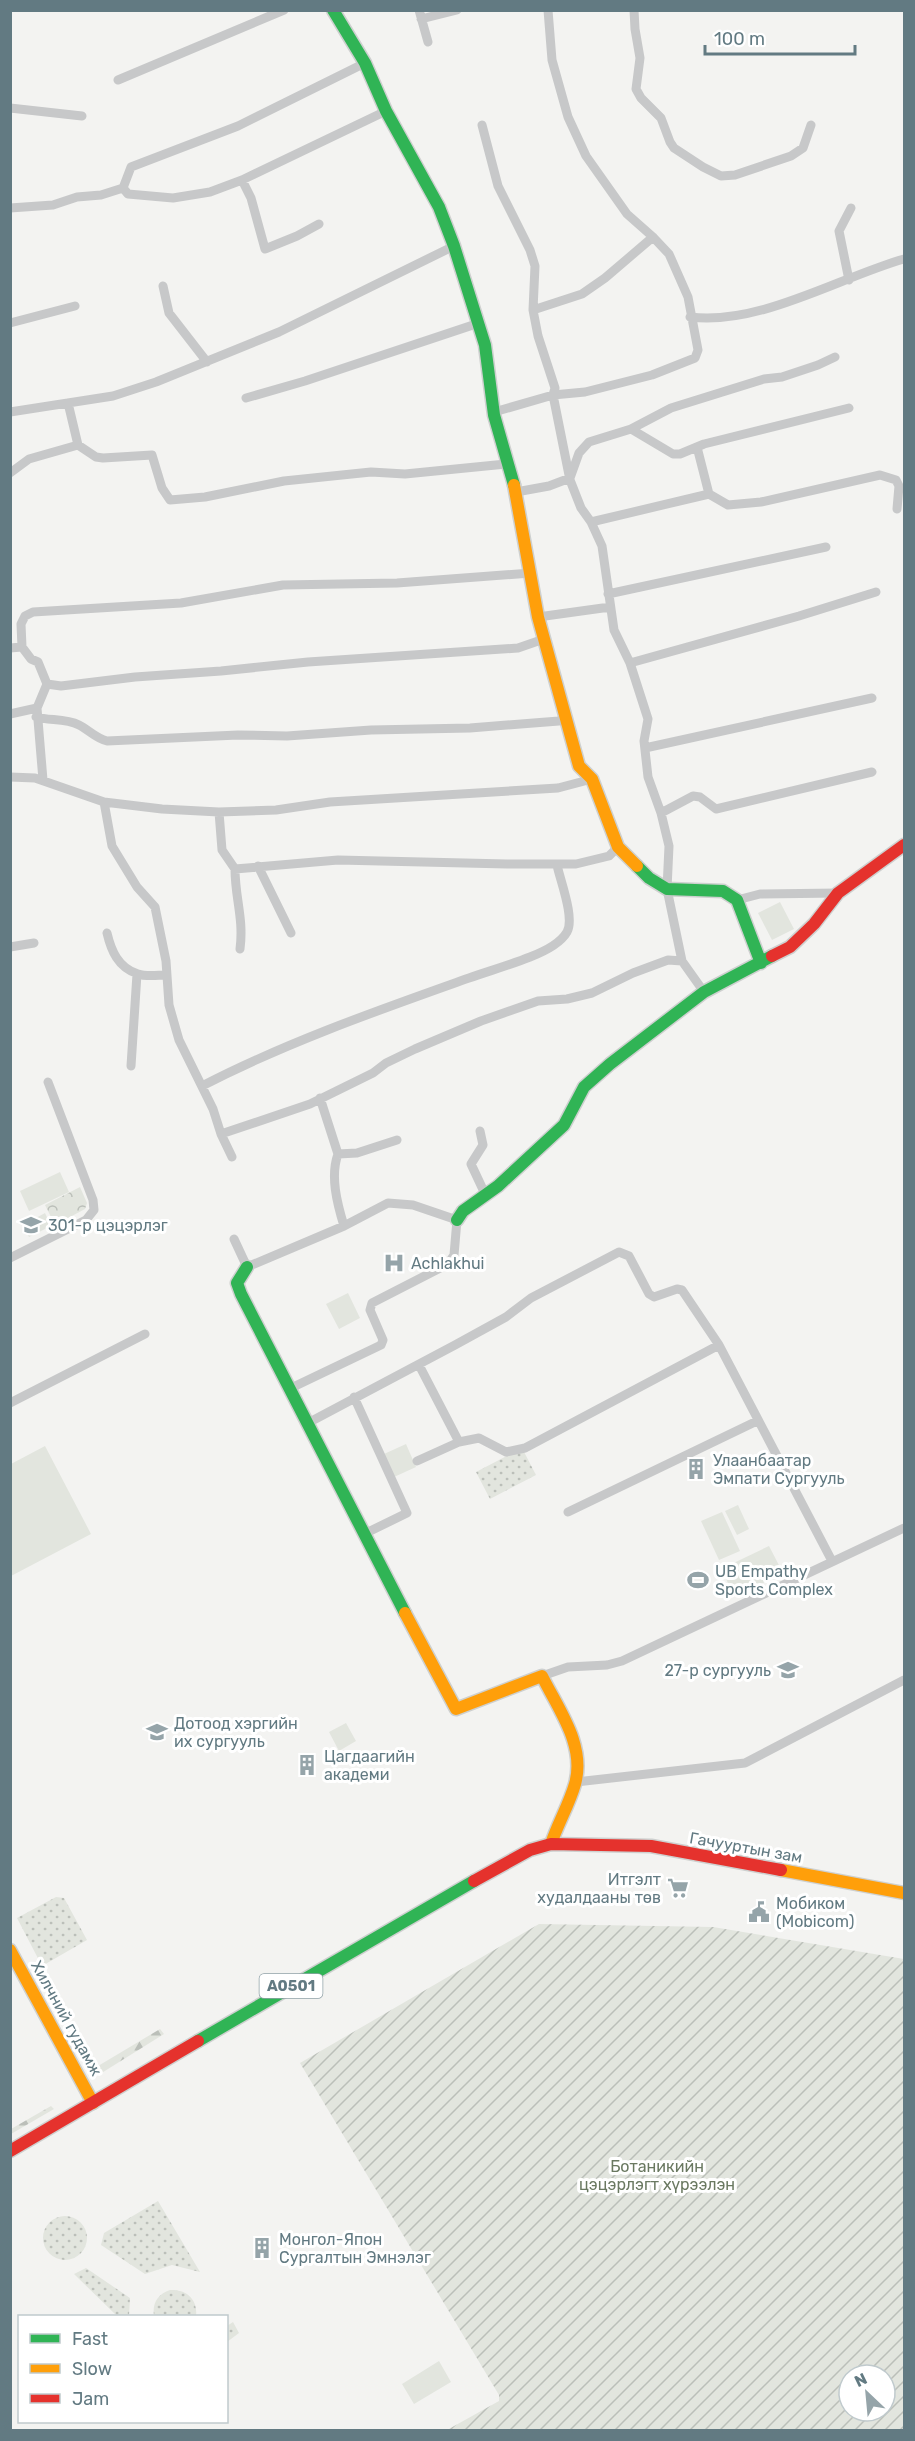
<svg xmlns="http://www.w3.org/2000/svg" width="915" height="2441" font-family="Rubik,sans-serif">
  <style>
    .grass { fill: url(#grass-dots) }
    .forest { fill: url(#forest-firs) }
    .park { fill: url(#park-crowns) }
    .garden { fill: url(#garden-furrows); fill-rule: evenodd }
    .pitch { fill: #e2e5de }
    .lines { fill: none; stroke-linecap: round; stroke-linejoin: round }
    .fast-casing { stroke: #ced0cf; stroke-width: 15 }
    .slow-casing { stroke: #ced0cf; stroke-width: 15 }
    .jam-casing { stroke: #ced0cf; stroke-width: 15 }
    .street { stroke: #c7c8c9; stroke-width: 9 }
    .fast { stroke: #30b455; stroke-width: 12 }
    .slow { stroke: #ff9f0a; stroke-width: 12 }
    .jam { stroke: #e5322d; stroke-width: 12 }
    .labels { text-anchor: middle; stroke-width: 6; stroke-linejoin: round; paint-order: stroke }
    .shield { fill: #fff; stroke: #91a2a8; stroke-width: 1.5 }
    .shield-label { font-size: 15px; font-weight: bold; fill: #627a82 }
    .poi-label { font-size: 16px; fill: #627a82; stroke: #fff; text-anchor: start }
    .street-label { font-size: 16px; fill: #627a82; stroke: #fff }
    .park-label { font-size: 16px; fill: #6a7961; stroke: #fff }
  </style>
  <defs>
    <pattern id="grass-dots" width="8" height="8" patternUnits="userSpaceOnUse" patternTransform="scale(1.5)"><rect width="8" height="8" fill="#e2e5de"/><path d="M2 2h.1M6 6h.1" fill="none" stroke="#bbbfb9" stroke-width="1.8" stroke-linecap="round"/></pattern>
    <pattern id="forest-firs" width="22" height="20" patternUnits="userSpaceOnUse" patternTransform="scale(1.5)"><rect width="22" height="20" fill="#e2e5de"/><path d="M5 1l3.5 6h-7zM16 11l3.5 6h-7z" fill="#bbbfb9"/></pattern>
    <pattern id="park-crowns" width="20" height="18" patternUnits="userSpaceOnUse" patternTransform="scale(1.5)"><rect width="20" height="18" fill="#e2e5de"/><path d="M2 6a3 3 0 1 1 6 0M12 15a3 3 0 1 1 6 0" fill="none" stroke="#bbbfb9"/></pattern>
    <pattern id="garden-furrows" width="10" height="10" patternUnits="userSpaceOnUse" patternTransform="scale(1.5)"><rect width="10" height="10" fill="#e2e5de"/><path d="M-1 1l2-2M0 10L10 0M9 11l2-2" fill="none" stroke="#bbbfb9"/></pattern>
  </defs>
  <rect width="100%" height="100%" fill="#f3f3f1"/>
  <!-- grass -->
  <path class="grass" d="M522,1448L536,1475L490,1499L476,1472Z
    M56,1897L64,1898L87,1940L42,1966L17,1918Z
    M158,2201L200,2272L172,2265L145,2274L101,2245L104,2233Z
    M43 2238a22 22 0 1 1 44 0a22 22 0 1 1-44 0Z
    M86,2268L130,2298L129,2316H117L74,2274Z
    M170,2290C187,2289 198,2300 196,2316H154C152,2303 158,2294 170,2290Z
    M233,2322L239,2333L227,2342V2326Z"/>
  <!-- forest -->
  <path class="forest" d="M160,2029L164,2034L100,2074L93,2069Z
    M51,2106L54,2109L11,2134V2129Z"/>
  <!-- park -->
  <path class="park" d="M80,1187L87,1203L85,1209L55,1225L45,1205Z
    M45,1213L51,1226L29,1237L23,1225Z"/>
  <!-- garden -->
  <path class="garden" d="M539,1924L713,1927L904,1959V2430H447L499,2401V2395L300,2063ZM849,2375H885V2411H849Z"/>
  <!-- pitch -->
  <path class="pitch" d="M780,902L794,929L772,940L758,913Z
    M60,1172L69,1192L29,1211L20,1191Z
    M348,1293L360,1318L339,1329L326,1304Z
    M406,1444L416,1467L394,1477L384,1454Z
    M45,1446L91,1534L11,1576V1464Z
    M738,1505L749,1529L737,1535L725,1511Z
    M722,1512L740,1551L719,1560L701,1521Z
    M769,1546L783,1573L735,1597L721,1569Z
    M346,1723L356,1741L339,1751L329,1732Z
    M439,2361L451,2382L414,2404L402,2384Z"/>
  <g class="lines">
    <defs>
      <path id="fast" d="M333,10L365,63L386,111L439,207L454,246L485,345L494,415L514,485
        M637,866L649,878L667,889L723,891L737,900L761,963
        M457,1220L463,1211L498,1186L564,1125L584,1087L610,1064L704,992L772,956
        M247,1267L237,1283L241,1294L405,1613
        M198,2041L474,1881"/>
      <path id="slow" d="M514,485L538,617L579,766L592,779L618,847L637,866
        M405,1613L456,1709L542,1676C558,1709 586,1745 575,1784C569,1805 558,1823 551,1844
        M781,1870L904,1893
        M10,1950L93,2103"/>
      <path id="jam" d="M772,956L790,947L814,924L838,893L904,845
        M474,1881L530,1850L551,1844L651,1846L781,1870
        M10,2151L198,2041"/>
    </defs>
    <!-- fast casing -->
    <use href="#fast" class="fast-casing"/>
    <!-- slow casing -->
    <use href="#slow" class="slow-casing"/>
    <!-- jam casing -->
    <use href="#jam" class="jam-casing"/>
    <!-- street -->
    <path class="street" d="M419,10L428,42
      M634,10L635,29L640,58L636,89L641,98L661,118L670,142L674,148L703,167L721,176L735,175L791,156L803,148L811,125
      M421,19L457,10
      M118,80L284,10
      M10,108L82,116
      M482,125L498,186L530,250L535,266L533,310L538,336L555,388L553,395L570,480L581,508L591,522L602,546L614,630L630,663L648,719L644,741L648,777L661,813L669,846L667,889L682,961
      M242,180L251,198L265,249L297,236L319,224
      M123,188L131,167L238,126L365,63
      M10,208L53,205L77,197L101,195L123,188L128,194L173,198L210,192L242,180L386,111
      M849,280L839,231L851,208
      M163,286L169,313L207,362
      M533,310L582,294L605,278L653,237
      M690,317C759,326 840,277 904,259
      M10,323L75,306
      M246,398L305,381L479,323
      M68,403L78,445
      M10,412L113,396L156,382L279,332L454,246
      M494,412L553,395L585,392L652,375L695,358L698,350L688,297L669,254L653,237L627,214L586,156L568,117L552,60L548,10
      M631,429L673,454H680L704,444L849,408
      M697,447L709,494
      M10,473L29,459L78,445L96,457L103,458L152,455L162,488L170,500L205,497L284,481L371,472L405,474L506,464
      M516,492L549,486L570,478L579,453L589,442L631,429L671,408L764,379L782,377L818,365L835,357
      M591,522L709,494L728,505L761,502L880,475L896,480L899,486L897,509
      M608,594L826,547
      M538,617L610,607
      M22,647L21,624L25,616L33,612L181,603L283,585L397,583L531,573
      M10,648L22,647L31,659L38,662L47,684L61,686L135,677L221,671L308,662L518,648L544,639
      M630,663L799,616L876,592
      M37,708L43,780
      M10,714L37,708L47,684
      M36,717C50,721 65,718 79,725C89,730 95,738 107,741L238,735L287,736L371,730L470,728L559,721L565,717
      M645,748L872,698
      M10,777L35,778L104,802L162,809L219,812L276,810L330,802L558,788L592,779
      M104,802L112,846L137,887L155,907L166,961L169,1005L179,1040L213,1109L221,1134L232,1157
      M219,812L222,850L235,869L338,860L507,864H576L609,856L618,847
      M661,813L693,796L700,797L716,809L872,772
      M258,866L291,933
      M235,869C235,898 244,919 240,949
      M737,900L760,894L838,893
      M107,933C111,950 118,968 138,974C146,977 158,975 167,975
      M10,947L34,943
      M131,1066L137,974
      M202,1086C287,1042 379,1010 469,978C489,971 510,965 530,957C543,952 560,944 567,932C575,918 560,880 557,865
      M320,1098L338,1154C330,1176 337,1203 344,1226
      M480,1131L483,1145L471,1164L486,1196
      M221,1134L310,1104L373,1073L386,1063L415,1049L481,1021L538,1001L567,999L592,993L633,973L668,960L682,961L704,992
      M338,1154L357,1153L397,1140
      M234,1239L247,1267L344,1226L388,1203L413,1205L457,1220L454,1255L448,1264L372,1303L370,1310L383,1340L381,1345L289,1389
      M10,1258L86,1220L94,1210L93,1200L48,1082
      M419,1365L459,1442
      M354,1397L407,1513L364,1534
      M10,1403L145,1334
      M306,1424L455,1345L506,1317L531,1298L619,1252L629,1256L649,1294L654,1297L677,1289L682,1290L719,1345L832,1561
      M417,1461L459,1442L479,1438L506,1452L525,1448L719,1345
      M568,1512L757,1421
      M542,1676L568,1667L607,1665L622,1661L904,1528
      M576,1782L745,1763L904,1680"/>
    <!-- fast -->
    <use href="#fast" class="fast"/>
    <!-- slow -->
    <use href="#slow" class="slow"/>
    <!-- jam -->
    <use href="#jam" class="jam"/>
  </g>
  <!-- icons -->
  <defs>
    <symbol id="school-bare" viewBox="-9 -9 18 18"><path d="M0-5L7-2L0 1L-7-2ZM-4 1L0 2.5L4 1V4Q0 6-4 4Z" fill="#95a4a9" stroke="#fff" stroke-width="2.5" paint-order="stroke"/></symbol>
    <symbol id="hospital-bare" viewBox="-9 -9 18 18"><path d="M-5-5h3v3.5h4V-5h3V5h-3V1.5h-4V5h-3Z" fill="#95a4a9" stroke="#fff" stroke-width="2.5" paint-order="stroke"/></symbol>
    <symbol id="building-bare" viewBox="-9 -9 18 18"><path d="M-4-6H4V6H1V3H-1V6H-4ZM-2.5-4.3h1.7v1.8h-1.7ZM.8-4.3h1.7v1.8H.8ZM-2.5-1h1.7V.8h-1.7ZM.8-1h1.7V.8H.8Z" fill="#95a4a9" stroke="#fff" stroke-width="2.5" paint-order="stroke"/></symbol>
    <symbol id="stadium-bare" viewBox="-9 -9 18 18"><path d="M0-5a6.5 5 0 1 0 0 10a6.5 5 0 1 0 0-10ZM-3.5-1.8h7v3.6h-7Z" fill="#95a4a9" stroke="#fff" stroke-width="2.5" paint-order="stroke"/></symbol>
    <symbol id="university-bare" viewBox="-9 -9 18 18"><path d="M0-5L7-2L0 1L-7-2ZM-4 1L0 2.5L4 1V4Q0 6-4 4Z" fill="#95a4a9" stroke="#fff" stroke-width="2.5" paint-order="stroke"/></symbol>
    <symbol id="supermarket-bare" viewBox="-9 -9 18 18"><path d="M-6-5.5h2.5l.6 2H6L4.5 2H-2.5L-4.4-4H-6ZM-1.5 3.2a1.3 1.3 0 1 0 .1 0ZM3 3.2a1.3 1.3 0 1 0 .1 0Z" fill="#95a4a9" stroke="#fff" stroke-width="2.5" paint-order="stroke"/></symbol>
    <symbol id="civic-bare" viewBox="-9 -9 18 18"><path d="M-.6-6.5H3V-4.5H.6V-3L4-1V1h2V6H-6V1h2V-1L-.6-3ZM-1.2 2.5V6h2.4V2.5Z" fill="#95a4a9" stroke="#fff" stroke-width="2.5" paint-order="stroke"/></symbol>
  </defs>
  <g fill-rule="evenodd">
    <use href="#school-bare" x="16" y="1210" width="30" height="30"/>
    <use href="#hospital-bare" x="379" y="1248" width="30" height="30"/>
    <use href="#building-bare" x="681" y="1454" width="30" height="30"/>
    <use href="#stadium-bare" x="683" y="1565" width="30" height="30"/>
    <use href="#school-bare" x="773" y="1655" width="30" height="30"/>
    <use href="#university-bare" x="142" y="1717" width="30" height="30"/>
    <use href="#building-bare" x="292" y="1750" width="30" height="30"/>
    <use href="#supermarket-bare" x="663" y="1873" width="30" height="30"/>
    <use href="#civic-bare" x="744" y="1897" width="30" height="30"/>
    <use href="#building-bare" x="247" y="2233" width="30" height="30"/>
  </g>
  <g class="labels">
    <!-- shield labels -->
    <rect class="shield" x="259.5" y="1974" width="63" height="24" rx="4.5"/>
    <g class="shield-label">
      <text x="291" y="1991">A0501</text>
    </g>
    <!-- poi labels -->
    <g class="poi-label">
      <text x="48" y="1231">301-р цэцэрлэг</text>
      <text x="411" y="1269">Achlakhui</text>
      <text x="713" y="1466">Улаанбаатар<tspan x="713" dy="18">Эмпати Сургууль</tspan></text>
      <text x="715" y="1577">UB Empathy<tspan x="715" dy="18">Sports Complex</tspan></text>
      <text x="771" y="1676" text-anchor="end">27-р сургууль</text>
      <text x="174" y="1729">Дотоод хэргийн<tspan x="174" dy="18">их сургууль</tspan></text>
      <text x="324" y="1762">Цагдаагийн<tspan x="324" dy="18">академи</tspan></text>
      <text x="661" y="1885" text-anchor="end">Итгэлт<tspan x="661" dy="18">худалдааны төв</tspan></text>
      <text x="776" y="1909">Мобиком<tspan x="776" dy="18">(Mobicom)</tspan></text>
      <text x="279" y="2245">Монгол-Япон<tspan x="279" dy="18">Сургалтын Эмнэлэг</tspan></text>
    </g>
    <!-- street labels -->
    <g class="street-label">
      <text transform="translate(746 1847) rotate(10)" y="6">Гачууртын зам</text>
      <text transform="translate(67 2018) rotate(61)" y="6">Хилчний гудамж</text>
    </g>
    <!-- park labels -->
    <g class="park-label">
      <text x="657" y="2172">Ботаникийн<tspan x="657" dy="18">цэцэрлэгт хүрээлэн</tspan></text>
    </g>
  </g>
  <!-- border -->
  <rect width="915" height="2441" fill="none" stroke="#627a82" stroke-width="24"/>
  <!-- legend -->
  <rect x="18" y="2315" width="210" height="108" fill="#ffffff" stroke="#c0cacd" stroke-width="1.5"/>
  <rect x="30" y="2334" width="30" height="9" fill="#30b455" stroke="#c0cacd" stroke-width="1.5"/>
  <text x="72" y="2345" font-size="18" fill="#627a82">Fast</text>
  <rect x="30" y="2364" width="30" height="9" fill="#ff9f0a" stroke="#c0cacd" stroke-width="1.5"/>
  <text x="72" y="2375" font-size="18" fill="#627a82">Slow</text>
  <rect x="30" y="2394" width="30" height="9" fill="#e5322d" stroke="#c0cacd" stroke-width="1.5"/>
  <text x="72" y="2405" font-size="18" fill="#627a82">Jam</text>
  <!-- north arrow -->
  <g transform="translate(867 2393) rotate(334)"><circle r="28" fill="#ffffff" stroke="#c0cacd" stroke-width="1.5"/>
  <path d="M0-4.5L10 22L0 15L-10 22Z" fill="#95a4a9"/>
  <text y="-9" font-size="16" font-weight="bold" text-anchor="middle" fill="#627a82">N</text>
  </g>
  <!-- scale -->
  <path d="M705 45v9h150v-9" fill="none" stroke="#627a82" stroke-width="3"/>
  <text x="714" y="45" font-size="18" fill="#627a82" stroke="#ffffff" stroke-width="4.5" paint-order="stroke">100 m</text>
</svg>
